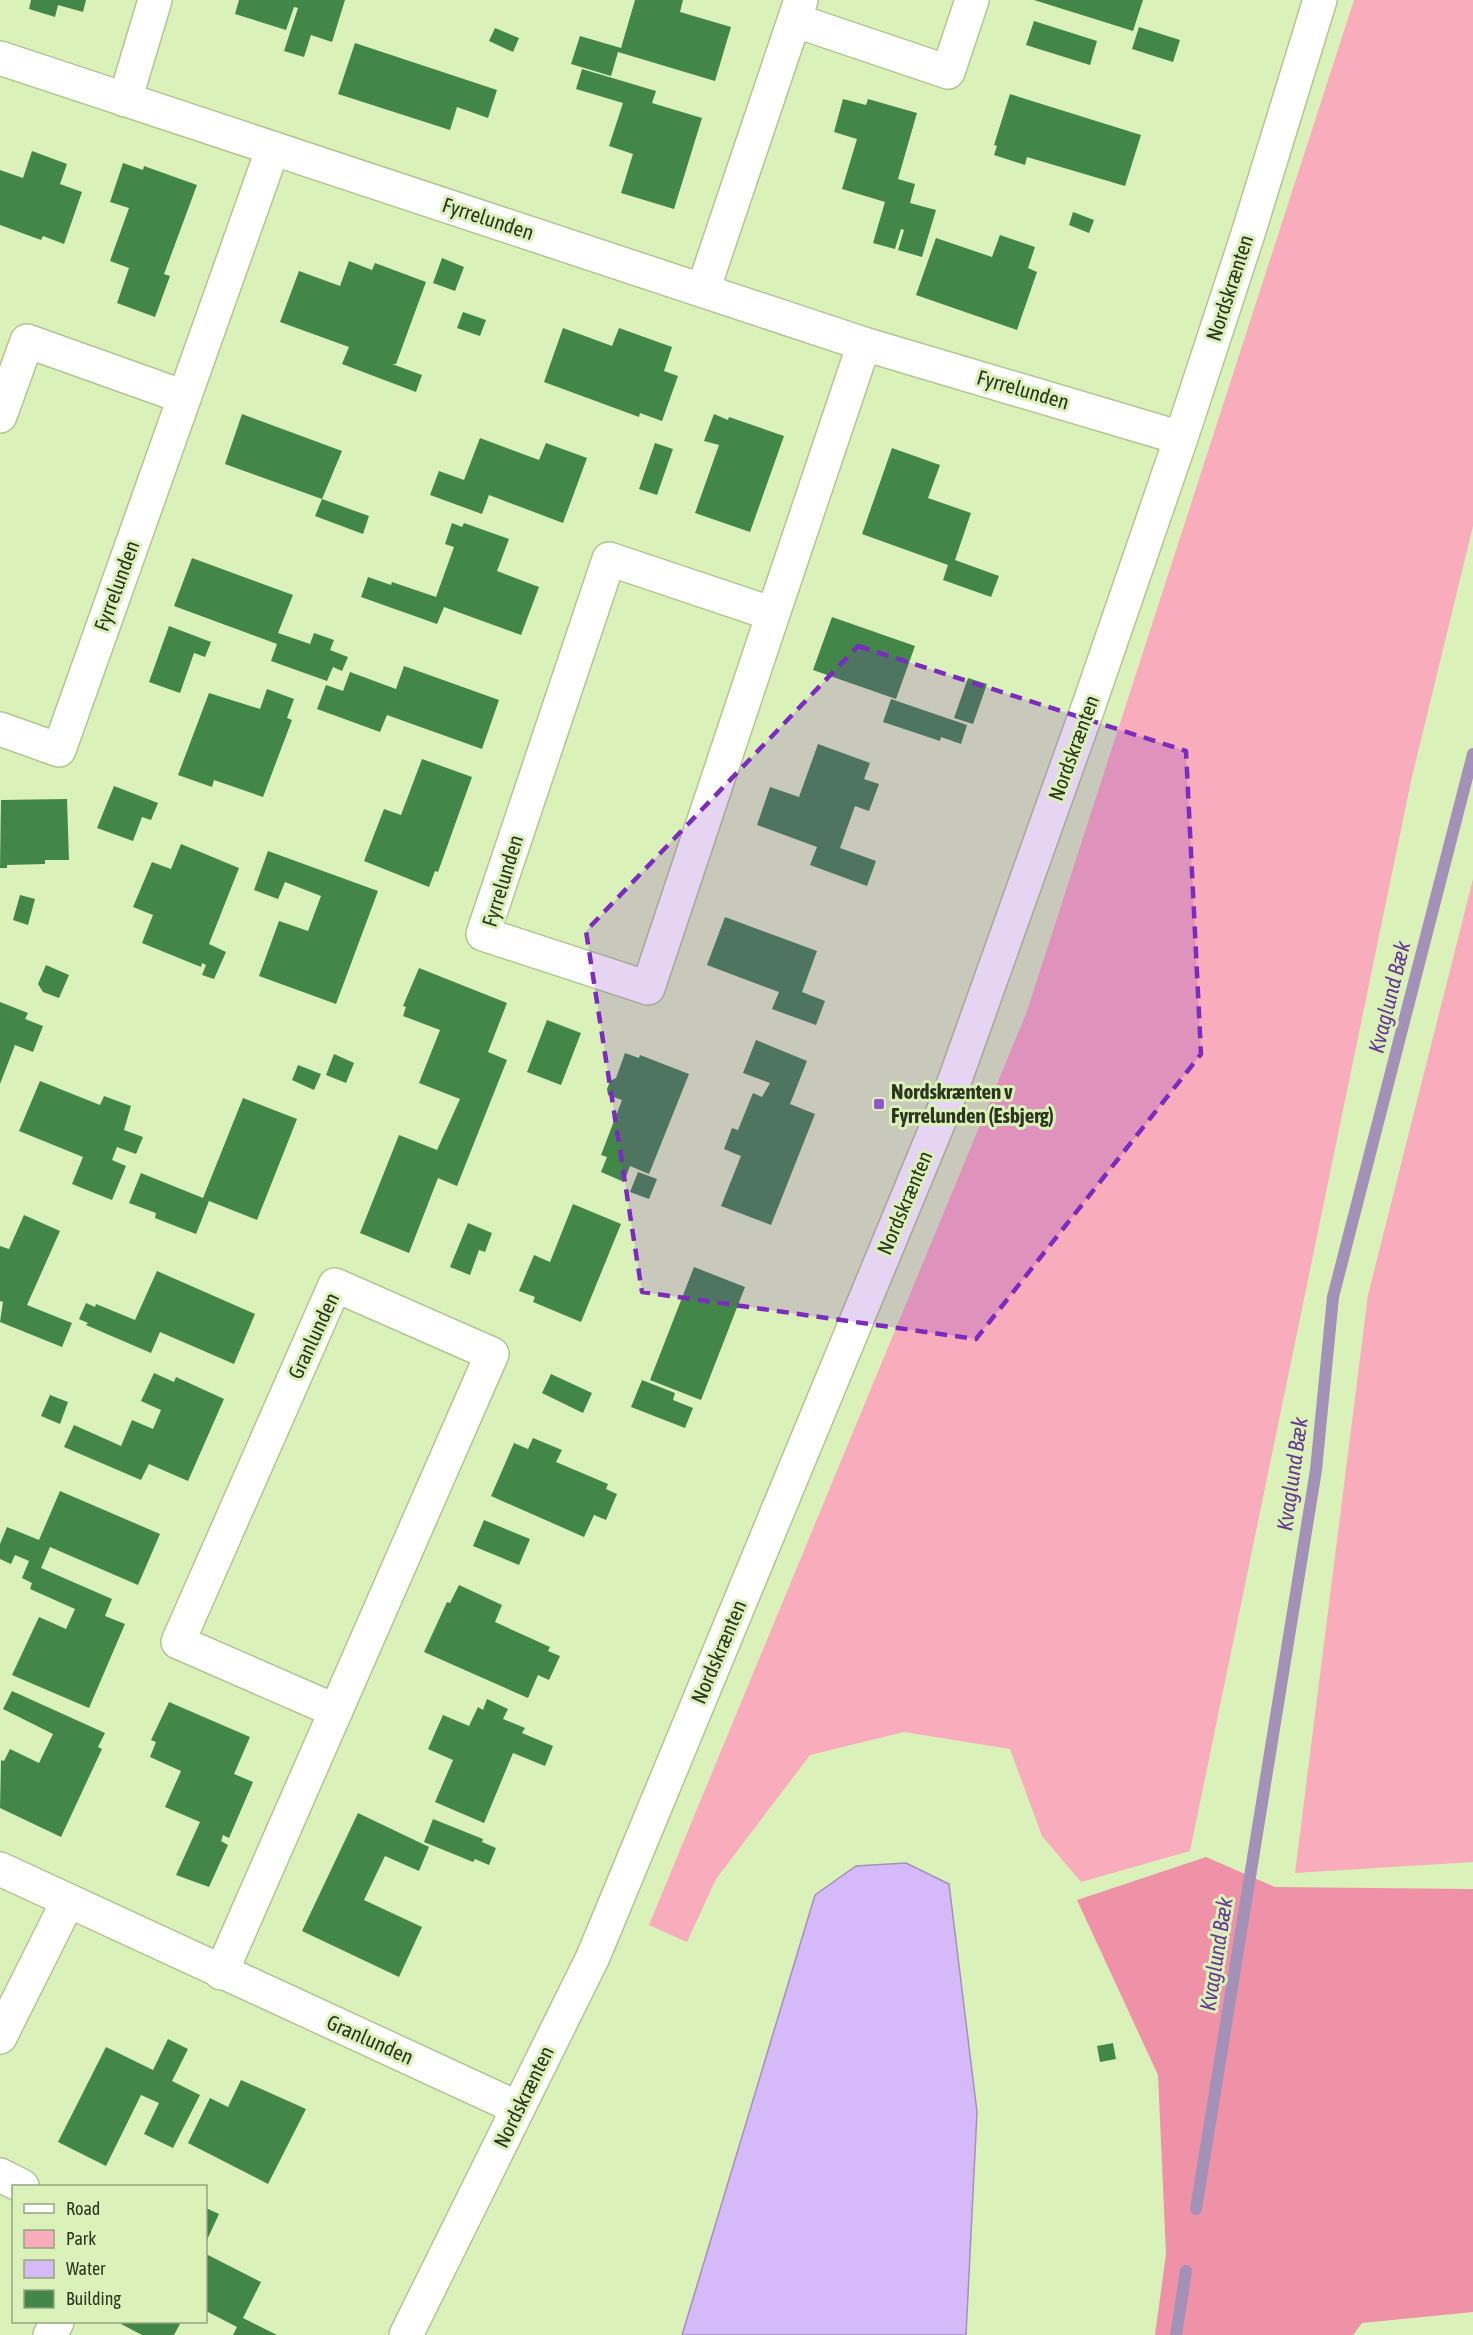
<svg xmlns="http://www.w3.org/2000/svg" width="1473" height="2335" font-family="'Asap Condensed',sans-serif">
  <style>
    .green { fill: #f8acbc }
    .forest { fill: #f092a7 }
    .water { fill: #d6b9f9; stroke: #a391b8; stroke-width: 1.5 }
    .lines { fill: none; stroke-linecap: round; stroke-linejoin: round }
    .stream { stroke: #a391b8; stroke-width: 12 }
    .building { fill: #438748 }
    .minor-casing { stroke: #b1c690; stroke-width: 36 }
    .tertiary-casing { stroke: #b1c690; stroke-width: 36 }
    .minor { stroke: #fff; stroke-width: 33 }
    .tertiary { stroke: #fff; stroke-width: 33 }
    .marked { fill: #7b2cbf; fill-opacity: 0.2; stroke: #7b2cbf; stroke-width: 4.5; stroke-dasharray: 12 8; stroke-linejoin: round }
    .poi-dot { fill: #9355cc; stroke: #dbf1ba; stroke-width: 2 }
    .labels { text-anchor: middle; stroke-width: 6; stroke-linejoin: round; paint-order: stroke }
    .street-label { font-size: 21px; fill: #2c351f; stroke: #dbf1ba }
    .poi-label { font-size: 21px; font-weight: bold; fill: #2c351f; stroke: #dbf1ba; text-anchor: start }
    .water-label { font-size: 22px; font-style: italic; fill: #683994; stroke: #dbf1ba }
  </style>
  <rect width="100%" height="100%" fill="#dbf1ba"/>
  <!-- green -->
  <path class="green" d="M1354,0H1473V526L1411,781L1190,1851L1081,1882L1042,1836L1010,1749L904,1732L810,1755L716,1879L687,1942L649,1925L1026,1014Z
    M1473,879V1862L1295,1873L1368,1295Z"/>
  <!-- forest -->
  <path class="forest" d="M1206,1857L1275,1887L1473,1889V2312L1362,2323L1353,2335H1155L1166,2254L1158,2075L1077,1900Z"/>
  <!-- water -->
  <path class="water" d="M906,1863L949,1884L977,2112L966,2335H682L815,1895L856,1866Z"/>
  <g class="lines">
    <!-- stream -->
    <path class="stream" d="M1196,2209L1316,1470L1333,1297L1473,754
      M1176,2335L1186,2271"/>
  </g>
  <!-- building -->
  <path class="building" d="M31,0H86L83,12L58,5L55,17L29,9Z
    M239,0H345L332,42L311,35L304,57L284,51L298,8L294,7L286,30L235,14Z
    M635,0H683L680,12L731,27L715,81L618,52L611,76L571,64L580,36L621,48Z
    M1034,0H1143L1133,31Z
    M1034,21L1097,41L1090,65L1026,45Z
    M1139,27L1180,40L1173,62L1132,49Z
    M495,28L519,38L513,52L489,41Z
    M355,43L497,90L488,118L457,107L450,130L338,94Z
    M582,69L656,91L652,103L702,118L674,209L621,193L633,154L609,146L623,103L576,89Z
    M1010,94L1141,135L1125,186L1027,157L1025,165L994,155L997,146L994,145Z
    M843,99L866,105L868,99L917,113L898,179L915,184L910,203L936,210L922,257L898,250L904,230L901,229L895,249L873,243L885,202L842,189L857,139L834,132Z
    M32,151L67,164L60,184L82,192L64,244L43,236L41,240L0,225V170L23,178Z
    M123,163L143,170L144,166L197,185L164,274L170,276L155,317L117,303L129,268L110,261L129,208L110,202Z
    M1073,212L1094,220L1089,233L1069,225Z
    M1000,235L1035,247L1028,268L1037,272L1017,330L916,295L936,238L992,257Z
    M442,258L464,267L455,291L433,283Z
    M349,261L372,270L375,263L426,282L396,364H392L422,375L416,392L342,364L349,347L280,322L299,271L340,286Z
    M463,312L486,320L480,336L457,328Z
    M563,328L612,346L619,328L672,347L664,371L678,376L662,421L640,413L639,417L544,382Z
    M242,414L342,451L322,499L225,464Z
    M714,414L728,420L729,417L784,436L750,532L695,513L719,445L704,441Z
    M480,438L539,460L546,443L587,458L563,523L489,495L482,514L430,495L439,471L464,480Z
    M655,443L673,449L657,495L639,489Z
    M892,448L940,465L928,498L971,513L955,560L999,576L991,597L943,580L948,565L862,534Z
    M322,499L369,516L363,534L315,516Z
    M452,523L462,527L464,523L509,539L497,571L539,587L521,635L444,607L437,624L361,597L368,577L391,585L392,582L436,597L454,547L445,544Z
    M192,558L293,595L278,633L310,644L314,633L334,640L330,650L348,657L342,671L333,667L327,681L271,661L277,644L174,606Z
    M832,617L915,646L896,699L813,670Z
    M169,626L211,642L205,657L194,653L180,693L149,682Z
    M404,666L499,700L482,749L387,715L380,732L317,709L326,685L343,691L350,672L396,689Z
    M968,678L987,684L973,724L954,718Z
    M267,689L294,699L287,718L292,720L263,797L214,780L212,787L178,775L209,693L260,709Z
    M891,699L967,725L961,744L941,737L940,741L883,722Z
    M818,744L870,763L864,779L879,784L869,811L855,806L840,848L876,861L867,886L810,865L817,847L757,825L770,787L799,797Z
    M422,759L472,777L438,872L435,871L429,887L364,861L384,809L401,815Z
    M114,786L158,803L151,820L142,817L133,841L97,828Z
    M67,799L69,860H45V864L7,865V868H0L1,800Z
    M181,844L239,868L209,944L226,952L214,979L202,975L206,965L202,963L201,967L142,943L153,915L133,907L152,862L171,869Z
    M268,851L378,891L336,1004L259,976L279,921L308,931L321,896L285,882L278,899L254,890Z
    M20,895L35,899L28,925L13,920Z
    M725,917L817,951L802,992L825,1001L816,1025L772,1009L779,992L707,965Z
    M46,965L69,975L59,998L43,992L38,984Z
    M419,968L507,1003L488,1052L507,1060L457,1186L438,1178L409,1253L360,1233L399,1135L437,1150L460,1099L419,1083L440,1030L403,1016L406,1007L403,1006Z
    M0,1002L28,1013L25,1019L43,1026L33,1052L15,1045L0,1084Z
    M547,1020L581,1033L561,1085L527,1072Z
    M756,1040L807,1061L790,1104L815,1114L771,1225L721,1206L741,1156L724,1149L732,1128L738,1130L753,1093L762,1097L770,1083L743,1073Z
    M625,1053L639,1058L640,1055L689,1074L649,1174L630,1166L624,1182L601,1172L607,1157L601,1155L622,1100L608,1095L607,1089L610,1081L616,1078Z
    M334,1054L354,1063L346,1083L326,1075Z
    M298,1065L321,1074L314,1090L292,1080Z
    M40,1081L100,1105L104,1096L131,1106L124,1130L143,1137L136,1154L117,1147L112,1160L126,1166L112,1200L72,1184L83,1157L19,1131Z
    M243,1098L297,1119L257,1220L209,1201L196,1234L155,1218L156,1213L129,1203L141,1173L203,1198Z
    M638,1172L657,1179L649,1199L630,1192Z
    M573,1204L621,1224L581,1322L533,1302L535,1297L519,1291L534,1255L550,1262Z
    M24,1215L60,1231L27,1305L72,1323L62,1347L0,1322L3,1302L0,1301V1246L9,1249Z
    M468,1223L492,1233L485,1252L479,1250L470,1275L450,1267Z
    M694,1267L745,1287L701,1400L650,1380Z
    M157,1271L255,1314L234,1364L160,1332L151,1353L86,1325L88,1323L79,1319L86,1303L95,1307L96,1304L135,1320Z
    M154,1373L174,1382L176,1377L224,1399L188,1481L149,1464L141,1480L64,1447L74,1425L121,1446L132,1420L153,1429L161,1410L141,1401Z
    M551,1374L592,1393L583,1413L542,1393Z
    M642,1380L675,1393L673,1400L693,1408L685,1428L631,1407Z
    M50,1395L68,1402L60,1424L41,1416Z
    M533,1438L562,1450L556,1462L608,1484L606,1489L617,1494L606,1520L594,1515L584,1537L491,1496L514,1443L528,1449Z
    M60,1491L160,1534L138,1585L50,1547L41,1568L112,1599L105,1616L125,1624L89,1708L12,1675L39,1617L66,1629L75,1609L30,1589L32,1583L22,1578L29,1561L15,1555L11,1564L0,1559V1544L7,1527L39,1540Z
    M484,1520L530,1539L519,1565L473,1546Z
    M459,1585L502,1605L495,1622L550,1647L548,1651L560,1656L549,1680L538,1675L528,1698L424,1652L447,1602L450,1603Z
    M12,1691L105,1733L98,1747L102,1749L61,1837L0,1808L1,1760L4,1761L10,1749L39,1763L53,1734L3,1709Z
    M487,1699L508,1709L503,1719L525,1728L522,1733L553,1746L545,1766L513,1753L484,1823L435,1802L453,1760L428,1749L443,1715L469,1726L478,1707L483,1710Z
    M169,1702L250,1737L234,1774L253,1782L229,1838L223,1835L221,1841L228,1845L209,1887L176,1875L200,1822L165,1807L181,1771L150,1757L156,1742L151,1740Z
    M358,1813L429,1847L419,1871L385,1856L364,1900L422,1927L399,1977L302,1931Z
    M433,1819L483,1839L482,1842L496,1848L489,1865L475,1859L473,1862L424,1842Z
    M168,2039L188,2049L172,2081L200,2095L173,2148L144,2134L159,2103L141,2095L106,2166L58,2142L106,2047L153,2070Z
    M1113,2043L1116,2059L1100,2062L1097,2046Z
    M241,2080L306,2109L268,2184L188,2143L210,2098L228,2107Z
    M206,2208L219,2214L206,2242Z
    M206,2254L261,2282L243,2318L277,2335H233L237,2327L206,2311Z
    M122,2322H181L174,2335H142L121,2324Z"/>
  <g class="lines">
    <defs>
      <path id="minor" d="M794,20L948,72L972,0
        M0,58L864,344L1181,438
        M125,100L155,0
        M703,290L801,0
        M0,416L27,341L184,397
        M773,614L648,988L483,934L609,559L773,614L864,344
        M0,729L59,750L273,148
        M0,1869L518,2108
        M221,1973L492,1354L335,1285L178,1642L336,1711
        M0,2037L68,1901
        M0,2175L22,2186
        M50,2335L57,2322"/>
      <path id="tertiary" d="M406,2335L593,1957L947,1102L1090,702L1181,438L1247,237L1320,0"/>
    </defs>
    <!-- minor casing -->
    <use href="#minor" class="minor-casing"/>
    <!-- tertiary casing -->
    <use href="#tertiary" class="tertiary-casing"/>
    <!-- minor -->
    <use href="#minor" class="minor"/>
    <!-- tertiary -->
    <use href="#tertiary" class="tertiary"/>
  </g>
  <!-- marked area -->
  <path class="marked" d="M858,646L1186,751L1201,1054L976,1339L642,1292L586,931Z"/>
  <!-- markers -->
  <rect class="poi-dot" x="873" y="1098" width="12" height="12" rx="3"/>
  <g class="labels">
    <!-- street labels -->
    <g class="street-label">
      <text transform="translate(488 219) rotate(18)" y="7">Fyrrelunden</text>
      <text transform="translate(1230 288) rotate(-72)" y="7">Nordskrænten</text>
      <text transform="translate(1023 390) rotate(16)" y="7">Fyrrelunden</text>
      <text transform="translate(117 586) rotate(-70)" y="7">Fyrrelunden</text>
      <text transform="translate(1074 748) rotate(-70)" y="7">Nordskrænten</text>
      <text transform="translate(503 881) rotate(-73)" y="7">Fyrrelunden</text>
      <text transform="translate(905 1203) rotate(-67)" y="7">Nordskrænten</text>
      <text transform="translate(314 1336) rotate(-65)" y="7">Granlunden</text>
      <text transform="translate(719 1652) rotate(-67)" y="7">Nordskrænten</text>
      <text transform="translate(370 2040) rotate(24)" y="7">Granlunden</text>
      <text transform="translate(524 2097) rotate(-64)" y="7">Nordskrænten</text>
    </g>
    <!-- poi labels -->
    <g class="poi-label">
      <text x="891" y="1099">Nordskrænten v<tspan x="891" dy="24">Fyrrelunden (Esbjerg)</tspan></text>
    </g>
    <!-- water labels -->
    <g class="water-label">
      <text transform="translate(1389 997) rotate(-76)" y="8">Kvaglund Bæk</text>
      <text transform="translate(1292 1474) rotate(-82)" y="8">Kvaglund Bæk</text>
      <text transform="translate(1216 1954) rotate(-81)" y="8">Kvaglund Bæk</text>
    </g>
  </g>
  <!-- legend -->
  <rect x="12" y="2185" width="195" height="138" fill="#dbf1ba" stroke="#95a67c" stroke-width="1.5"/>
  <rect x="24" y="2204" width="30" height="9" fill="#ffffff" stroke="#95a67c" stroke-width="1.5"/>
  <text x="66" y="2215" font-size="18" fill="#2c351f">Road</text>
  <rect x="24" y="2230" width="30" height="18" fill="#f8acbc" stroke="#95a67c" stroke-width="1.5"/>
  <text x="66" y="2245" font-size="18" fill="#2c351f">Park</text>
  <rect x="24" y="2260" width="30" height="18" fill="#d6b9f9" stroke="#95a67c" stroke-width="1.5"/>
  <text x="66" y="2275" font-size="18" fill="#2c351f">Water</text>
  <rect x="24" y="2290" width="30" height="18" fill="#438748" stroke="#95a67c" stroke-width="1.5"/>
  <text x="66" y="2305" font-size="18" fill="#2c351f">Building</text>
</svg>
